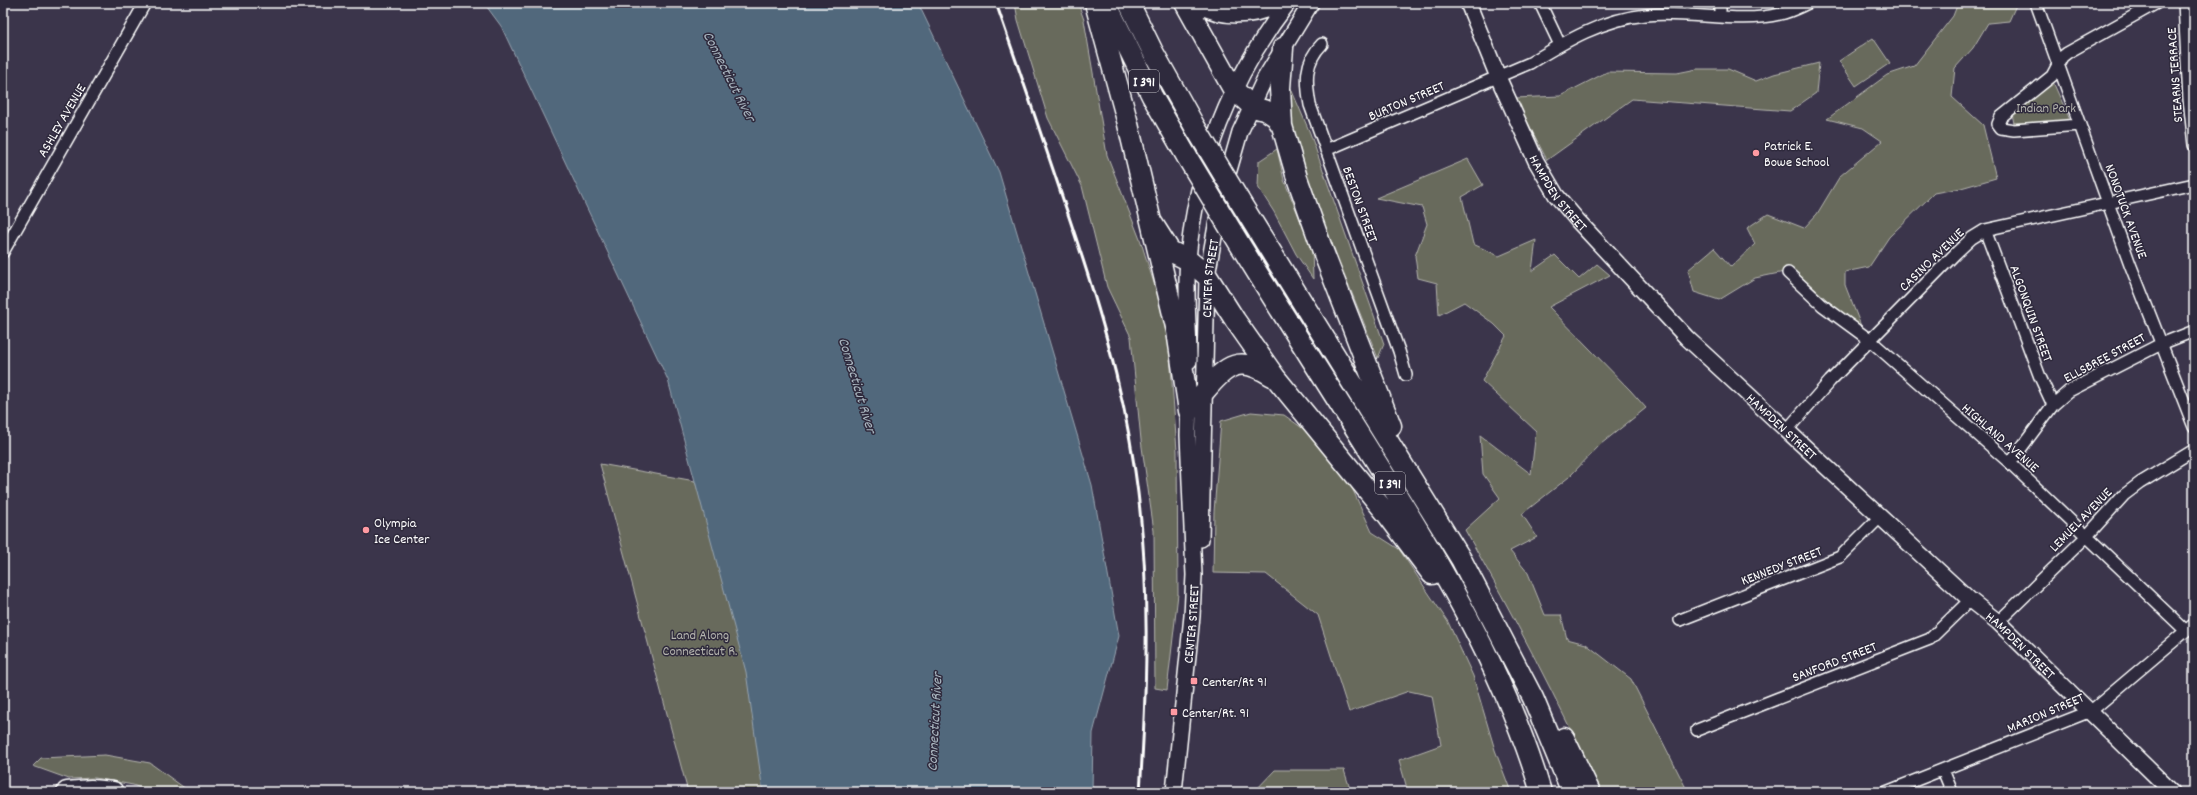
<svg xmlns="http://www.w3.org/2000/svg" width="2197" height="795" font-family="Dekko,sans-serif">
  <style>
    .green { fill: #686a5c; stroke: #b4b4ae }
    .water { fill: #51687c; stroke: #97a4b0 }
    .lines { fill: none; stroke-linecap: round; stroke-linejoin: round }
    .minor-casing { stroke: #fff; stroke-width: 14 }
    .secondary-casing { stroke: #fff; stroke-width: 18 }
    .motorway-casing { stroke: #fff; stroke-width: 23 }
    .minor { stroke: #2f2a3d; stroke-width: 11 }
    .secondary { stroke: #2f2a3d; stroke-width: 15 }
    .motorway { stroke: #2f2a3d; stroke-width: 20 }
    .rail { stroke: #fff; stroke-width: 3 }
    .motorway-bridge-casing { stroke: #fff; stroke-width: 23; stroke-linecap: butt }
    .motorway-bridge { stroke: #2f2a3d; stroke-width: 20 }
    .poi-dot { fill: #ff9aa2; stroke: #2f2a3d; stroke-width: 1.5 }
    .labels { text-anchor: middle; stroke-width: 3; stroke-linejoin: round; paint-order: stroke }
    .shield { fill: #2f2a3d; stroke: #c1bfc5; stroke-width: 1 }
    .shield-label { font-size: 13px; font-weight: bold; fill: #fff }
    .street-label { font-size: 14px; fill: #fff; stroke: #2f2a3d }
    .park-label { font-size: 14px; fill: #b4b4ae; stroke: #2f2a3d }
    .poi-label { font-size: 14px; fill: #fff; stroke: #2f2a3d; text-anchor: start }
    .water-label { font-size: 15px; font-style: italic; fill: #a8b4be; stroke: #2f2a3d }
  </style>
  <rect width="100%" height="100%" fill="#3b354b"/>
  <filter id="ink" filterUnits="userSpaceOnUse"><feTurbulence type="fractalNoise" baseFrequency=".025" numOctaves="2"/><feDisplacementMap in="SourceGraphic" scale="8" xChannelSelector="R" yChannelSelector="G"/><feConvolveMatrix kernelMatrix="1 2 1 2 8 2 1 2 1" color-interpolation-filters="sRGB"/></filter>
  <g filter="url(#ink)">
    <!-- green -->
    <path class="green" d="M1015,3H1078L1084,20L1107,155L1141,242L1168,328L1177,451L1178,594L1167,690L1155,688L1154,531L1141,440L1131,337L1107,287L1082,186L1048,118L1018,20Z
      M1958,3H2017L2009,21L1988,23L1973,48L1955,68L1952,97L1983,125L1996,178L1961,188L1934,193L1889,237L1869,267L1845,272V285L1861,326L1837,309L1794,270L1755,278L1719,300L1694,292L1688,270L1714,248L1731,267L1755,244L1747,228L1768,214L1804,228L1817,214L1840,176L1882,141L1863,128L1827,119L1887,75L1914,66L1953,16Z
      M1873,38L1890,63L1856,86L1839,61Z
      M1819,63L1816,93L1790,111L1632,99L1547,160L1515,98L1560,96L1607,72L1677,73L1697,69H1728L1756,81L1774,74Z
      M2053,82L2071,122L2014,123L2012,114Z
      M1289,84L1310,133L1384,344L1378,358L1310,189L1291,119Z
      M1277,149L1284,180L1312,249L1313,279L1296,254L1274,212L1258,187L1259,161Z
      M1468,159L1483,185L1462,197L1473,244L1499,256L1536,240L1532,271L1555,255L1579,279L1597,264L1610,275L1549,307L1630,390L1646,408L1601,444L1569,477L1522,514L1537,537L1510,551L1528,573L1545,615H1561L1567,639L1586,644L1631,679L1688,792H1600C1559,702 1514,616 1465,530L1500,498L1483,474L1480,435L1531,474L1536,431L1482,381L1506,336L1494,324L1464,302L1439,315L1437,283L1418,278L1415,256L1427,224L1422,207L1376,198Z
      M1251,412L1284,415L1312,435L1347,477L1372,532L1399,549L1448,622L1473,676L1495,750L1511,792H1408L1399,760L1441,745L1432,696L1409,691L1349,712L1318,615L1266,574L1213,573L1214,512L1221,421Z
      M600,464L695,481L788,792H688Z
      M105,755L150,763L190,792H150L133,785L95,778L69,779L33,766L41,758Z
      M1275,770H1344L1351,792H1254Z"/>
    <!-- water -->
    <path class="water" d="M484,3H918L999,172L1092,485L1119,636L1093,733L1092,792H763L746,672L668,380L501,26Z"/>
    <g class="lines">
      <defs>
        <path id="minor" d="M1540,3L1560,45
          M2036,3L2130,264L2194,427
          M2184,3L2189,99L2194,145
          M1720,16V3
          M1322,44C1304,62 1306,82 1310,105L1399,351L1406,375
          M2080,125L2014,130L2001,128L1998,124L2001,117L2052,76L2062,57L2067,53L2157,3
          M1326,150L1530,63C1566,41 1603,19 1646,15C1689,11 1740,24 1780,14C1790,12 1799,7 1808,3
          M1985,230L2040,377L2053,405
          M3,252L145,3
          M1788,273L1822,305L1871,341L2010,463L2186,631
          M1786,431L1830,381L1956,253L1972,238L1985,230L2194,184
          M2010,463L2053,405L2069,391L2161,344L2194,331
          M1680,620L1840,557L1879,518
          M1998,622L2087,536L2124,495L2140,483L2194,450
          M1697,730L1930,639L1970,600
          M1943,770L1952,792
          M1886,792L2091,711L2194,624"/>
        <g id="secondary">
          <path id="s1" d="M1468,3L1498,77L1536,161L1556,195L1578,221L1687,338L1970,600L1998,622L2172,792"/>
          <path d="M1189,361C1189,328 1185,292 1188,259C1196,165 1231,77 1288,3"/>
          <path id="s2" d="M1201,539L1207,276L1221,198L1240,132L1265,78L1311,3"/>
          <path id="s3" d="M1174,792L1192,616L1194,575L1188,435L1189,401"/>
        </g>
        <path id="motorway" d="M1095,3L1127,120L1177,331L1189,411
          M1106,3L1152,96L1187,157
          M1129,3L1152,50L1195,127
          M1185,3L1233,89L1253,107L1267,111L1276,117L1282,126L1297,178L1324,254L1391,426
          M1200,3C1222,16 1253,15 1275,3
          M1282,126L1280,88L1283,48
          M1239,200L1461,559L1533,698L1572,792
          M1151,221L1170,251L1188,260L1207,276L1235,320L1275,377L1387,514L1432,574
          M1231,230C1277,306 1325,380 1372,455C1439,561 1505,671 1541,792
          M1204,392C1227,364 1240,355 1272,376
          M1564,738L1590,792
          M67,792L91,790L113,792"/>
      </defs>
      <!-- minor casing -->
      <use href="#minor" class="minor-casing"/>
      <!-- secondary casing -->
      <use href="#secondary" class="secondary-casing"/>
      <!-- motorway casing -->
      <use href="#motorway" class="motorway-casing"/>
      <!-- minor -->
      <use href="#minor" class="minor"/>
      <!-- secondary -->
      <use href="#secondary" class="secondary"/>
      <!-- motorway -->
      <use href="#motorway" class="motorway"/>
      <!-- rail -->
      <path class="rail" d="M996,3C1020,72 1044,142 1067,211C1096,297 1122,381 1135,471C1151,578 1147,684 1140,792"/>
      <defs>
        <path id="motorway-bridge" d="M1195,127L1239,200
          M1187,157L1231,230"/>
      </defs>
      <!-- motorway-bridge casing -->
      <use href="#motorway-bridge" class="motorway-bridge-casing"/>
      <!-- motorway-bridge -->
      <use href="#motorway-bridge" class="motorway-bridge"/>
    </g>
  </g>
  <!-- markers -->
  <g class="poi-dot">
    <circle cx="1756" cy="153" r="4"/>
    <circle cx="366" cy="530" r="4"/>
    <rect x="1190" y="677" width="8" height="8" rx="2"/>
    <rect x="1170" y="708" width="8" height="8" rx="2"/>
  </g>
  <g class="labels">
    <!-- shield labels -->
    <g class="shield">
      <rect x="1129" y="70" width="30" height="22" rx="3"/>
      <rect x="1375" y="472" width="30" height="22" rx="3"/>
    </g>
    <g class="shield-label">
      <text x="1144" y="86">I 391</text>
      <text x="1390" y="488">I 391</text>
    </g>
    <!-- street labels -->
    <g class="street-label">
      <text transform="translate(2174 75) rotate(-94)" y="5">STEARNS TERRACE</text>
      <text transform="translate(1406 100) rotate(-23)" y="5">BURTON STREET</text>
      <text transform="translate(61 120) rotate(-60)" y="5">ASHLEY AVENUE</text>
      <text dy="5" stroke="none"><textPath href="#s1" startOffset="211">HAMPDEN STREET</textPath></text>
      <text transform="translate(1361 204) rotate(70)" y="5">BESTON STREET</text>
      <text transform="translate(2127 211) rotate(70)" y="5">NONOTUCK AVENUE</text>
      <text transform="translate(1931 259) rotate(-44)" y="5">CASINO AVENUE</text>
      <text dy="5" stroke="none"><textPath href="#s2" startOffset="261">CENTER STREET</textPath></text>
      <text transform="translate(2032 313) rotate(70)" y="5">ALGONQUIN STREET</text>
      <text transform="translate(2104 357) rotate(-28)" y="5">ELLSBREE STREET</text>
      <text dy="5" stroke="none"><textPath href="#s1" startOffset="535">HAMPDEN STREET</textPath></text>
      <text transform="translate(2001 437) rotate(41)" y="5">HIGHLAND AVENUE</text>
      <text transform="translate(2080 519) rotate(-46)" y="5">LEMUEL AVENUE</text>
      <text transform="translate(1781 565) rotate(-21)" y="5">KENNEDY STREET</text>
      <text dy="5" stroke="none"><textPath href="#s3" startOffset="169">CENTER STREET</textPath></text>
      <text dy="5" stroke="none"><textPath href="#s1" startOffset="859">HAMPDEN STREET</textPath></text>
      <text transform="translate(1834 661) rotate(-21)" y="5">SANFORD STREET</text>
      <text transform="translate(2045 712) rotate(-23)" y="5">MARION STREET</text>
    </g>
    <!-- park labels -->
    <g class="park-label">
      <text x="2046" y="112">Indian Park</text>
      <text x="700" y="639">Land Along<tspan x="700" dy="16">Connecticut R.</tspan></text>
    </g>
    <!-- poi labels -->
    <g class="poi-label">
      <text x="1764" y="150">Patrick E.<tspan x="1764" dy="16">Bowe School</tspan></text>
      <text x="374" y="527">Olympia<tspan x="374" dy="16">Ice Center</tspan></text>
      <text x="1202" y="686">Center/Rt 91</text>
      <text x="1182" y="717">Center/Rt. 91</text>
    </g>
    <!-- water labels -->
    <g class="water-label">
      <text transform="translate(730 76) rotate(63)" y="5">Connecticut River</text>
      <text transform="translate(858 385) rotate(73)" y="5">Connecticut River</text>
      <text transform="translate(934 722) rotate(-87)" y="5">Connecticut River</text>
    </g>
  </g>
  <!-- margin -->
  <rect width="2197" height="795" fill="none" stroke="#2f2a3d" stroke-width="16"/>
  <rect x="8" y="8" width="2181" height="779" fill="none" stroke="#fff" stroke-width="1.5" filter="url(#ink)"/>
</svg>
